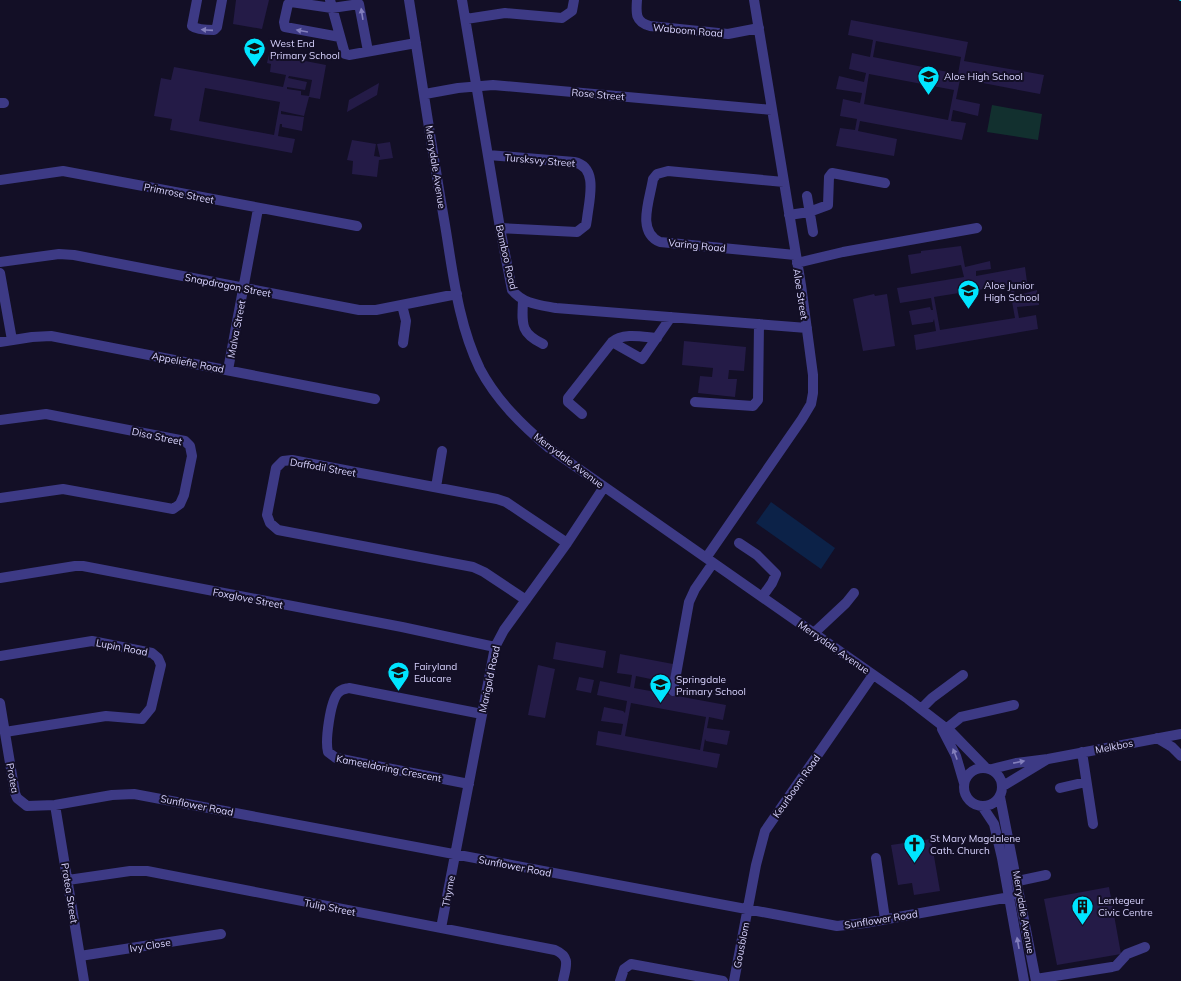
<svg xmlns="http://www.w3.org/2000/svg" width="1181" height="981" font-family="Mulish,sans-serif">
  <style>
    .green { fill: #12302f }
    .water { fill: #0c2248 }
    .building { fill: #241b47; fill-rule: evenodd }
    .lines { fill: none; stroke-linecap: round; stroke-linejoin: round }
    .minor { stroke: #3d3a85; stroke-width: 10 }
    .rail { stroke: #00e5ff; stroke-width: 3; stroke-dasharray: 6 5; stroke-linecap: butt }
    .oneway { fill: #837fbc }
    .labels { text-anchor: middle; stroke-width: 4; stroke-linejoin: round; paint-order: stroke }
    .street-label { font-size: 10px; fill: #d9d4ff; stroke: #130f26 }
    .poi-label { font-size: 10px; fill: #d9d4ff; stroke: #130f26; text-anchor: start }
  </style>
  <rect width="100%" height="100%" fill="#130f26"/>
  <!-- green -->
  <path class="green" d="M992,105L1042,114L1038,140L987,132Z"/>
  <!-- water -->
  <path class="water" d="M771,502L835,548L821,569L756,523Z"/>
  <!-- building -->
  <path class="building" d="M236,0H269L262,29L233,24Z
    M851,20L968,42L964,61L1044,75L1040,94L962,79L963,75H961L956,99L980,104L978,116L953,110L951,121L966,123L962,140L860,121L858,131L897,139L894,156L836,146L840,128L855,130L857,119L840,116L843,99L860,103L862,93L836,89L839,76L864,82L866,73L849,69L852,53L870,57L873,40L848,35ZM876,41L961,57L958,74L873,57ZM869,74L954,90L948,120L864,104Z
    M269,54L326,65L320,99L309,97L304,116L281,111V114L304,117L302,131L282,127V124H280L278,136L295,139L292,153L170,130L172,119L154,116L161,78L171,80L174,67L283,87L286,75L270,72L271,64L267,63ZM289,76L312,80L309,96L301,95V91L287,89V87L305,90L307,82L288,78ZM205,88L280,102L274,135L199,121Z
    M379,83L377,95L347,112L349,100Z
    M352,140L376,144L374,156L380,157L377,144L390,142L393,158L379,160L377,177L352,174L353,161L347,160Z
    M961,246L965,267L990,261L991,269L976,271V276L1025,267L1027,282L1013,284L1015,296L1037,290L1039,305L1017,307L1019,318L1036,315L1038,329L916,350L914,335L936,331L934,319L933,322L912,325L909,311L930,307L931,310H933L931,298L900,303L897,288L964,277L961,265L911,274L908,255L921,253V251ZM1009,285L1015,318L940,330L934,297Z
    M874,294L875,296L887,294L895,346L863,351L853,299Z
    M684,341L746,347L744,371L729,370L728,379H737L735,397L698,393L700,376L712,377L713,368L682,365Z
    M556,642L606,651L603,668L553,659Z
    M620,654L673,664L670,683L636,676L634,688L726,705L723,720L709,717L707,728L730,731L727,745L706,741L705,739L703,751L720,754L717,768L596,745L598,731L621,735L623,724L601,721L604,707L623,711L625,713L627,701L597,695L600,681L630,687L632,675L617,673ZM631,703L706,717L700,750L625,736Z
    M538,665L555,669L545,718L528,715Z
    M579,677L594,680L591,693L576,690Z
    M931,839L940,891L914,895L912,883L898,885L891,845Z
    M1109,887L1121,954L1057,965L1044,899Z"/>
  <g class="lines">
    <!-- minor -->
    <path class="minor" d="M197,0L192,26C197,30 207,30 214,30L217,27L222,0
      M330,0L345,54L349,55L416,43
      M409,0C421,75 432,150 445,225C453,273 458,324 480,369C497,401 522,425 549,448L908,699L952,733L985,767
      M462,0L500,228L512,290C523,304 540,305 556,308L807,328
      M637,0C636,13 635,22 650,26L728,34L759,28
      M466,19L505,13L562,18L572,11L574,0
      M340,37L285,27L284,22L288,4L291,2L332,8L359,4L368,51
      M425,94L458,88L493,85L772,110
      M0,103H4
      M488,155L574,162C599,167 589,200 587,219L586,225L577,232L500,228
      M0,180L63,171L357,226
      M784,182L668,171L657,174L653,179C650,199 636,232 660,242L795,255
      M807,196L813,232
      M789,215L809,212L828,205L829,177L832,173L885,183
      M0,262L59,254L74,255L359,310H376L457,294
      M797,263L843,252L977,228
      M0,273L12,340
      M523,300C522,324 520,333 543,344
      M402,305L406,321L403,343
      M0,342L32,337L51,336L375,399
      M612,342L642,359L671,317
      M228,370L258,209
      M695,402L753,406L758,400L759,324
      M582,414L568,402V398L612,342C623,332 644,337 657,338
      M0,420L46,414L185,441L190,446L192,456L184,495L180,504L173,509L63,489L0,498
      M436,487L442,451
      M739,543L757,555L776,574L772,583L762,597
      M706,558L802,419L811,404L813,393V375L801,285L754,0
      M0,578L75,566H83L402,627L495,647
      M526,600L484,572L473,567L278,530L270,523L267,515L276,468L283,461L292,460L497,499L506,502L567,543
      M814,633L846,603L854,593
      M0,656L92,641L152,653L158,658L161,665L151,708L142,719L106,716L5,732
      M673,691L689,602L695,589L713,563
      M0,703L15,793L17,798L27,806L55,805L112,795L134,794L837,926L865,923L1010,897
      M921,709L932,698L963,675
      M942,729L956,756L964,783
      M946,729L961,717L1014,705
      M1157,738L1172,747L1181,756
      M1082,752L1093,824
      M964 787a19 19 0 1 1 38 0a19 19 0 1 1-38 0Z
      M992,769L1016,763L1048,759L1181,734
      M469,784L336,758L328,752C325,741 330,702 338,693C341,689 345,689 349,688L482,714
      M1003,786L1046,760
      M1060,788L1086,782
      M1000,797L1036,981
      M55,805L84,981
      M982,806L994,824L1002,858L1024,981
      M876,858L885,919
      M68,880L130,871H147L555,950C571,957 566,966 563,981
      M1018,881L1046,875
      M441,928L495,647L504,630L567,543L604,487
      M80,956L221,934
      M1036,979L1112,967L1116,966L1127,954L1145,947
      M620,981L624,969L631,964L723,981
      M734,981L756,865L765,831L873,675"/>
    <!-- rail -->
    <path class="rail" d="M1181,0V1"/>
  </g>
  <!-- one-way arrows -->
  <defs><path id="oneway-solid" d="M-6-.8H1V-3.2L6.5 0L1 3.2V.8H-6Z"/></defs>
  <g class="oneway">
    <use href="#oneway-solid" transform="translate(362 14) rotate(-99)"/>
    <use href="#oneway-solid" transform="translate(207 30) rotate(-176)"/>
    <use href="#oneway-solid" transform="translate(302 31) rotate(-170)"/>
    <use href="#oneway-solid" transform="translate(955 754) rotate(-111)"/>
    <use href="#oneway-solid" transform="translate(1019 762) rotate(-11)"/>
    <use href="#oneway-solid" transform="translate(1018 943) rotate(-100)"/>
  </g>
  <!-- icons -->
  <defs>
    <symbol id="school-pin" viewBox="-11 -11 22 30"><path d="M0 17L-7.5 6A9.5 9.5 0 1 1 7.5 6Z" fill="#00e5ff" stroke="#130f26"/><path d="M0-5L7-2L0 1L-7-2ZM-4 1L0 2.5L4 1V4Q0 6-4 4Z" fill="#111"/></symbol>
    <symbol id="church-pin" viewBox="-11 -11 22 30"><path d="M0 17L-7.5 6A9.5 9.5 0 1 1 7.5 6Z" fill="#00e5ff" stroke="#130f26"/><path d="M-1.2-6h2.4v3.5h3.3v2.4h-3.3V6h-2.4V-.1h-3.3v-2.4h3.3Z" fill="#111"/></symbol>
    <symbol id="building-pin" viewBox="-11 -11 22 30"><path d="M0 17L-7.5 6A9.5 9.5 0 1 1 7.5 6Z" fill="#00e5ff" stroke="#130f26"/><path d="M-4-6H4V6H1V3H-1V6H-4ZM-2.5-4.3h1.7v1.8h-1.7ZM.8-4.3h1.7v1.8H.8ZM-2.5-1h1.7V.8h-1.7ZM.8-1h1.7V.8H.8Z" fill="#111"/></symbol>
  </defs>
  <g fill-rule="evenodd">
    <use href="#school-pin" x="242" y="36" width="25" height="34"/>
    <use href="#school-pin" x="916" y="64" width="25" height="34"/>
    <use href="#school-pin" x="956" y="278" width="25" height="34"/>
    <use href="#school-pin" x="386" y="660" width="25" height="34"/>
    <use href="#school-pin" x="648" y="672" width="25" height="34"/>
    <use href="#church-pin" x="902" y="832" width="25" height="34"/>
    <use href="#building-pin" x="1070" y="894" width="25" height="34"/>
  </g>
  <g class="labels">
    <!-- street labels -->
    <g class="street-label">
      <text transform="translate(688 30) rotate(5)" y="4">Waboom Road</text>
      <text transform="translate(598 94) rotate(5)" y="4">Rose Street</text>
      <text transform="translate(540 160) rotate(5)" y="4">Tursksvy Street</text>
      <text transform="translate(436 167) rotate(81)" y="4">Merrydale Avenue</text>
      <text transform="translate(179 193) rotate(11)" y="4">Primrose Street</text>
      <text transform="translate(697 245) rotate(6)" y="4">Varing Road</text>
      <text transform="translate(507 257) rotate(77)" y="4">Bamboo Road</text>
      <text transform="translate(228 285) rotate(11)" y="4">Snapdragon Street</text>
      <text transform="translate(801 294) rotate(81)" y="4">Aloe Street</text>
      <text transform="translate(236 329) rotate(-79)" y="4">Malva Street</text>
      <text transform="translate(188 362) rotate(11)" y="4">Appeliefie Road</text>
      <text transform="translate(157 436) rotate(12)" y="4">Disa Street</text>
      <text transform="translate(569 460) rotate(37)" y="4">Merrydale Avenue</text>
      <text transform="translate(323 467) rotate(10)" y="4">Daffodil Street</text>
      <text transform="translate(248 598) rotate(11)" y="4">Foxglove Street</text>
      <text transform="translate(122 647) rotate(11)" y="4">Lupin Road</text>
      <text transform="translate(834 647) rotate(35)" y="4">Merrydale Avenue</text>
      <text transform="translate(489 679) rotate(-78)" y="4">Marigold Road</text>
      <text transform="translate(1114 746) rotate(-11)" y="4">Melkbos</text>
      <text transform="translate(389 768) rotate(11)" y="4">Kameeldoring Crescent</text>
      <text transform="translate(13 778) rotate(79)" y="4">Protea</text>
      <text transform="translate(796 786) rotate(-55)" y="4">Keurboom Road</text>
      <text transform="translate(197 805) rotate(11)" y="4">Sunflower Road</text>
      <text transform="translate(515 866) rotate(11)" y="4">Sunflower Road</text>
      <text transform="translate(448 891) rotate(-79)" y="4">Thyme</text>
      <text transform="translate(70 893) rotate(81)" y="4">Protea Street</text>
      <text transform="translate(330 907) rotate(11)" y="4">Tulip Street</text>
      <text transform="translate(1024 912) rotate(80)" y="4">Merrydale Avenue</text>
      <text transform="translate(881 919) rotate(-9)" y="4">Sunflower Road</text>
      <text transform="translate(150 945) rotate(-9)" y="4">Ivy Close</text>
      <text transform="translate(741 945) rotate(-79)" y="4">Gousblom</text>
    </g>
    <!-- poi labels -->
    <g class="poi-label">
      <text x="270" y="47">West End<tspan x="270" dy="12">Primary School</tspan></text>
      <text x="944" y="80">Aloe High School</text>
      <text x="984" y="289">Aloe Junior<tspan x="984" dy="12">High School</tspan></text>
      <text x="414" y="670">Fairyland<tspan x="414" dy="12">Educare</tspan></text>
      <text x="676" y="683">Springdale<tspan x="676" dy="12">Primary School</tspan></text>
      <text x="930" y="842">St Mary Magdalene<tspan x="930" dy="12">Cath. Church</tspan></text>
      <text x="1098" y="904">Lentegeur<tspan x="1098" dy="12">Civic Centre</tspan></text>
    </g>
  </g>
</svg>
